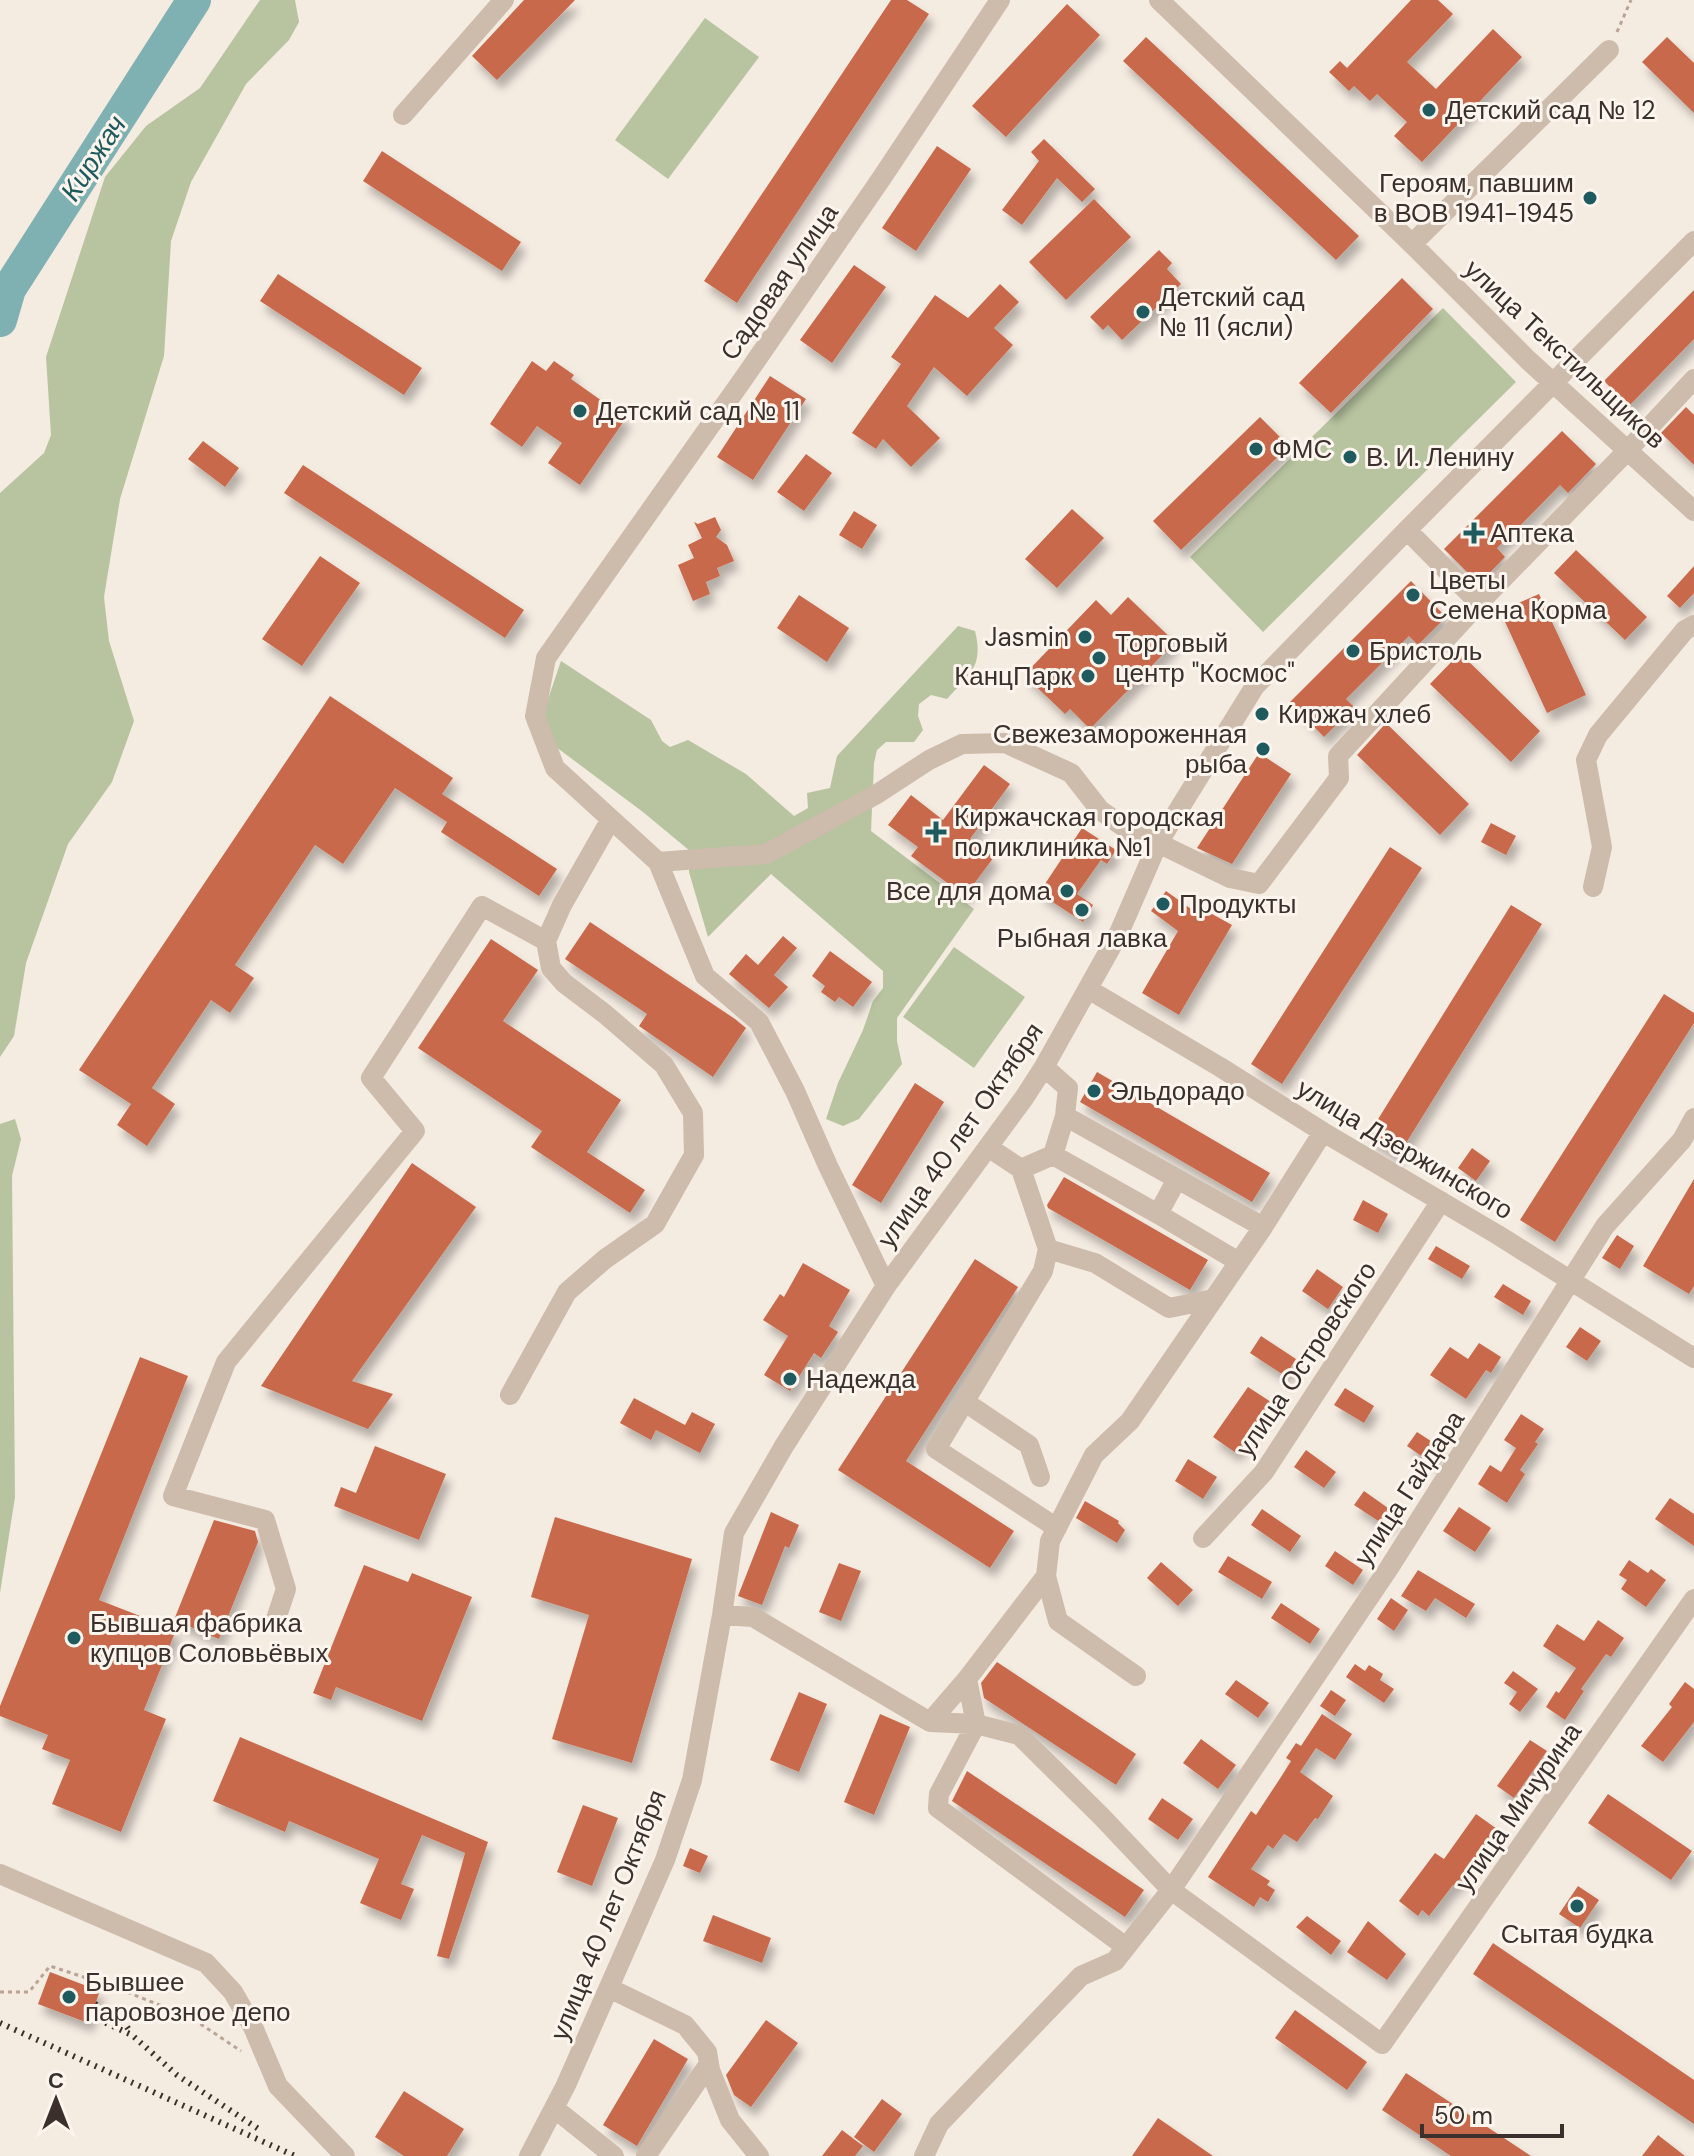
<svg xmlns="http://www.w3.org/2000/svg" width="1694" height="2156" font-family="'DM Sans',sans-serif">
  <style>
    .green { fill: #b8c4a0 }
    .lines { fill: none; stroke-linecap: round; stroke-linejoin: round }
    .river { stroke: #7fb0b2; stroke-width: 34 }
    .building { fill: #c8694b; filter: url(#shadow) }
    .path { stroke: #b9a596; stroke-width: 3; stroke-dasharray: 4 4; stroke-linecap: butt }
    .minor { stroke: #cdbbac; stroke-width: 20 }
    .rail { stroke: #3b302b; stroke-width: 6; stroke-dasharray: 2 6; stroke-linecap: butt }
    .poi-dot { fill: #1f5a5e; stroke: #fbf5ee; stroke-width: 3 }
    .labels { text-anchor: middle; stroke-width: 6; stroke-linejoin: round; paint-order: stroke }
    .poi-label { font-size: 26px; fill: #3b302b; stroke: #fbf5ee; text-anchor: start }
    .street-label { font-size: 26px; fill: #3b302b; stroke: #fbf5ee }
    .water-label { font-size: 28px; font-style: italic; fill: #1f5a5e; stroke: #fbf5ee }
  </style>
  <defs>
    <filter id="shadow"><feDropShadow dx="5" dy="9" stdDeviation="4" flood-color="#0004"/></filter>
  </defs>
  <rect width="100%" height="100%" fill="#f4ebe1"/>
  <!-- green -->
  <path class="green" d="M260,0H295L299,22L289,40L246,84L191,182L171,241L164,356L120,499L104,597L109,641L134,721L112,782L68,844L26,963L14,1036L0,1057V493L44,453L51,435L46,357L105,177L146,126L200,88Z
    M705,18L759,57L668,179L615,140Z
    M1443,308L1516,382L1263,632L1190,557Z
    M958,626L975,631C984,667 969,674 947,699L931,695L919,704L918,716L923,730L914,742H886L877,750L874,763L871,831L974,909L897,1018V1041L902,1064L859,1119L843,1126L826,1119L838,1083L863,1030L873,1001L883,988V971L771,874L708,937L689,872L690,851L643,812L552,744L544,711L561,661L651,720L662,741L670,747L688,740L746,774L794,816L808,808L807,793L830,788L837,756Z
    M954,947L1025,997L974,1068L903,1017Z
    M15,1119L21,1139L12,1176L15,1497L0,1593V1124Z"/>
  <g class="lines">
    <!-- river -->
    <path class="river" d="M0,320L9,289L194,0"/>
  </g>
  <!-- building -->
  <path class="building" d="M524,0H575L497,80L472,56Z
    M891,0H907L929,14L737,303L704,281Z
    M1411,0H1438L1453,14L1407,62L1436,89L1493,29L1522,57L1422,162L1394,136L1407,122L1377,94L1370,101L1354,86L1349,91L1329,72L1340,61L1347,68Z
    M1067,4L1100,35L1006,137L972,106Z
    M1146,37L1359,236L1336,260L1123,61Z
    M1667,37L1694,63V113L1642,62Z
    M1044,139L1095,189L1082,202L1057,178L1022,225L1002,210L1039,161L1031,152Z
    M937,146L971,169L916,251L882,228Z
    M382,151L521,242L502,271L363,181Z
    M1094,199L1131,237L1066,300L1029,262Z
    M1159,250L1172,263L1167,269L1181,284L1122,340L1108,325L1103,330L1090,317Z
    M854,265L886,287L832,363L800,340Z
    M278,274L422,368L404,395L260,301Z
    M1402,278L1433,309L1331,413L1299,383Z
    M1000,284L1019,302L994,328L1013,345L967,396L934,367L907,406L940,438L911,467L883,439L876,449L852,433L901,364L891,357L935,295L968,318Z
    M1694,290V339L1629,406L1604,381Z
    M532,361L546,371L554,361L574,375L571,379L626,418L580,485L548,463L562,443L537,426L522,447L490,424Z
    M770,376L806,399L753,480L717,457Z
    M1686,407L1694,415V465L1661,433Z
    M1260,417L1289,446L1181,550L1153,521Z
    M1562,431L1596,464L1568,493L1560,485L1512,534L1510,532L1511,534L1497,548L1505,557L1479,584L1444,549Z
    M203,441L239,468L225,487L188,459Z
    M806,454L832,473L804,511L777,492Z
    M303,465L524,610L505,638L284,493Z
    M1072,509L1104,538L1057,588L1025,559Z
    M854,511L877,525L862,549L839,535Z
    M715,517L721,530L716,537L727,545L734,561L717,568L720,576L706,582L710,594L693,601L678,565L694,558L688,545L702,538L694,522L698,524Z
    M1576,550L1647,617L1625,640L1554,573Z
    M320,556L360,583L302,666L262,639Z
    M1694,566V593L1680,608L1667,596Z
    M1411,581L1446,617L1418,645L1409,636L1346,699L1354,707L1324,737L1290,702Z
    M1539,594L1586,695L1547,713L1500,611Z
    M799,595L849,628L827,662L777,628Z
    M1128,597L1175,642L1090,729L1070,709L1065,714L1024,675L1096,600L1111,615Z
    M1460,653L1540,731L1511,762L1430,684Z
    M330,696L453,778L442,794L557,869L539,896L441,832L447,822L395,788L343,864L315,845L235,965L254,978L230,1013L211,1000L152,1088L175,1104L147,1146L117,1125L131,1104L79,1070Z
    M1386,723L1469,804L1440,835L1357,755Z
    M1259,753L1291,774L1232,864L1197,848Z
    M984,765L1010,784L970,839L994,857L965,896L911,856L918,847L888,825L911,795L943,820Z
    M1491,823L1516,836L1506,855L1481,842Z
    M1082,828L1116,850L1107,864L1101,860L1077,894L1093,905L1083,922L1039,893Z
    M1390,847L1422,868L1282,1084L1251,1064Z
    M1166,891L1191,909L1194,904L1232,925L1179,1015L1142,993L1178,931L1151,911Z
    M1511,905L1542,924L1398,1156L1367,1137Z
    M590,922L735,1019L746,1028L713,1077L639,1026L647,1014L565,959Z
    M783,936L797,948L774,975L788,987L769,1008L729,974L746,954L758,965Z
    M491,939L538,970L503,1021L621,1100L587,1152L645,1190L630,1213L531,1147L542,1131L418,1048Z
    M830,951L872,982L853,1007L839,997L835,1002L821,992L825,986L812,976Z
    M1664,994L1694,1013V1023L1555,1242L1520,1220Z
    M1097,1072L1270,1173L1252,1202L1080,1102Z
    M915,1083L944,1102L881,1203L852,1185Z
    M1472,1148L1490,1161L1476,1181L1458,1168Z
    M412,1163L476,1207L352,1381L393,1394L368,1429L261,1386Z
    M1064,1177L1208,1260L1190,1290L1048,1208L1047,1205Z
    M1694,1179V1286L1689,1294L1643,1266Z
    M1363,1200L1388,1214L1378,1233L1353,1220Z
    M1617,1235L1634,1246L1620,1269L1602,1258Z
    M1436,1246L1470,1266L1462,1279L1428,1259Z
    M975,1259L1018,1287L906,1461L1014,1531L990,1568L838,1470Z
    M803,1263L850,1290L829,1326L838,1332L821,1358L814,1353L790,1391L764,1375L788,1336L763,1320L780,1294L784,1297Z
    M1317,1269L1343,1287L1328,1309L1302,1291Z
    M1503,1284L1531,1301L1523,1315L1494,1297Z
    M1580,1327L1601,1341L1587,1361L1566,1347Z
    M1261,1336L1296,1359L1285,1376L1250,1353Z
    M1479,1343L1501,1357L1491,1373L1486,1370L1466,1399L1430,1375L1450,1347L1468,1359Z
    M140,1357L188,1376L99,1600L176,1630L144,1710L166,1719L121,1832L52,1804L70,1760L42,1749L48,1735L0,1716V1706Z
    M1248,1387L1271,1402L1236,1453L1213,1437Z
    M1345,1388L1374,1406L1364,1423L1334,1405Z
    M634,1398L685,1425L692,1412L715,1424L700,1453L656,1430L651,1440L620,1423Z
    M1521,1414L1544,1429L1535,1442L1538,1444L1520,1470L1525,1474L1507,1503L1478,1484L1490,1465L1501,1472L1516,1448L1504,1440Z
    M1417,1432L1440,1447L1430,1462L1407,1446Z
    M375,1446L446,1474L419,1540L334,1506L341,1487L356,1493Z
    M1306,1450L1336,1472L1324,1488L1294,1467Z
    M1188,1459L1217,1477L1203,1499L1175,1481Z
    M1364,1491L1395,1513L1386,1526L1354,1505Z
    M1670,1498L1694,1514V1546L1655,1519Z
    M1085,1501L1119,1521L1118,1523L1125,1530L1117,1543L1076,1518Z
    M1459,1507L1491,1528L1475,1552L1443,1531Z
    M1262,1509L1301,1536L1290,1552L1251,1525Z
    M771,1512L799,1525L789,1548L785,1546L762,1605L738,1596Z
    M555,1517L692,1559L632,1763L552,1739L589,1615L531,1597Z
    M214,1520L255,1531L258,1542L219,1639L174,1620Z
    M1335,1551L1363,1570L1353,1585L1325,1566Z
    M1228,1556L1272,1582L1262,1599L1218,1572Z
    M1629,1560L1648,1573L1651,1569L1666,1580L1646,1607L1621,1589L1627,1580L1619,1575Z
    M1161,1562L1193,1590L1178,1606L1147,1578Z
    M839,1563L861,1571L841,1621L819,1612Z
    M364,1565L408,1582L412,1573L472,1597L422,1721L336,1687L331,1700L313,1693Z
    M1418,1570L1475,1604L1466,1618L1435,1598L1426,1611L1401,1596Z
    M1391,1598L1408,1610L1394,1631L1377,1619Z
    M1281,1603L1320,1629L1310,1644L1271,1618Z
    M1598,1620L1624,1638L1611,1657L1606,1654L1581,1689L1584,1691L1565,1720L1546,1707L1556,1691L1559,1693L1576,1668L1543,1646L1557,1624L1584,1641Z
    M997,1662L1136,1754L1116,1785L984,1698L981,1683Z
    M1355,1664L1365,1671L1369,1665L1383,1674L1380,1680L1394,1689L1384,1703L1346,1677Z
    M1513,1671L1538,1689L1520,1712L1509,1704L1517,1692L1504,1683Z
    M1236,1680L1269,1703L1258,1718L1225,1694Z
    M1685,1682L1694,1689V1722L1663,1762L1641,1746L1672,1707L1669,1704Z
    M1331,1690L1346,1700L1335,1716L1320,1706Z
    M799,1692L827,1704L799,1772L770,1760Z
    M880,1714L910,1727L874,1815L844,1802Z
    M1322,1714L1352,1734L1335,1760L1316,1748L1300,1772L1333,1796L1318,1819L1315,1818L1297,1842L1284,1834L1273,1849L1268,1845L1251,1869L1270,1881L1267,1885L1275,1890L1268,1902L1260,1897L1254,1907L1208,1877L1251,1811L1256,1815L1281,1777L1291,1761L1286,1758L1296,1743L1301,1746Z
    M240,1737L488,1842L449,1959L437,1956L465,1853L422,1835L401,1884L414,1889L401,1920L360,1903L379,1859L289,1821L285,1832L213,1801Z
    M1201,1739L1236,1765L1218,1789L1183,1763Z
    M1530,1740L1547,1751L1514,1798L1497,1786Z
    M967,1771L1144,1890L1125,1917L952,1801Z
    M1608,1794L1692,1851L1671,1880L1588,1823Z
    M1162,1798L1193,1819L1178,1840L1148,1819Z
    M583,1805L618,1818L592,1886L557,1872Z
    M1476,1814L1497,1829L1455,1886L1453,1885L1429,1916L1422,1910L1418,1916L1399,1901L1435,1853L1444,1859Z
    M690,1848L708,1856L700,1873L683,1866Z
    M1578,1886L1599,1900L1580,1928L1559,1914Z
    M713,1915L771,1938L762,1963L703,1941Z
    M1307,1916L1341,1941L1331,1955L1296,1927Z
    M1368,1921L1406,1954L1387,1980L1347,1952Z
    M1493,1943L1694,2080V2124L1473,1974Z
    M50,1972L100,1991L88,2023L38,2004Z
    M1295,2010L1367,2062L1347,2090L1275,2038Z
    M766,2020L798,2043L751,2107L734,2095L726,2075Z
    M654,2039L688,2059L637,2146L603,2125Z
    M1406,2073L1531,2156H1451L1382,2110Z
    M404,2091L464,2129L447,2156H404L375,2137Z
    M882,2099L902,2114L874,2152L854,2137Z
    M1158,2118L1213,2156H1132Z
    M842,2130L863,2146L855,2156H822Z
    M1658,2135L1685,2156H1642Z"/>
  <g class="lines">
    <!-- path -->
    <path class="path" d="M1617,32L1631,0
      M0,1992H29L50,1966L114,1987L190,2017L241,2051"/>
    <!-- minor -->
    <path class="minor" d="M1159,0L1412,244L1528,360L1694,511
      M403,115L504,0
      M1412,244L1609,50
      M1407,530L1479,603
      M658,862L766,854L877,794L929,760L962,744L1005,743L1071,773L1100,810L1131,832L1158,843L1230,878L1259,884L1339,778L1338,756L1479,603L1628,450L1694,379
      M1593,887L1602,847L1586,760L1598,735L1685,630L1694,625
      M1088,989L1220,1067L1323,1132L1498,1235L1694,1358
      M1044,1067L1068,1088L1065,1116L1263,1227
      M988,1147L1021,1169L1053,1155L1158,1214L1239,1262
      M1053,1155L1065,1116
      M1021,1169L1048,1249L1095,1263L1169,1308L1214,1299
      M1158,1214L1177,1179
      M1048,1249L1043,1271L936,1449L1057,1528
      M886,1286L828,1166L795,1091L759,1022L705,976L658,862L555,768L535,716L546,658L746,375L881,179L1000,0
      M510,1395L567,1292L605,1259L655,1224L694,1155L693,1113L664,1065L605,1014L564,983L551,968L546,941L562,905L611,819
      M965,1402L1029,1445L1040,1477
      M1203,1538L1264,1472L1441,1201
      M1046,1576L967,1679L976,1724L939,1794L938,1808L1126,1947
      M722,1615L753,1617L930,1722L976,1724L1019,1735L1101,1816L1171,1890L1382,2044L1694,1599
      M275,1622L286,1589L265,1520L173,1496L226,1362L415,1131L371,1078L482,906L546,941
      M1136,1676L1058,1621L1046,1576L1050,1541L1094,1455L1130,1421L1263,1227L1323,1132
      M930,1722L967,1679
      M0,1874L206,1963L233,1992L253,2027L278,2086L345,2156
      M609,1988L685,2025L707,2052L710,2070L730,2120L759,2156
      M554,2108L614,2156
      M529,2156L566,2085L665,1860L692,1780L722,1615L734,1533L784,1446L886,1286L1024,1098L1044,1067L1119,933L1158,843L1255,686L1407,530L1694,241
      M646,2156L709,2064
      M924,2156L939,2124L1081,1976L1115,1961L1171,1890L1389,1568L1605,1226L1682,1140L1694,1118"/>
    <!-- rail -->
    <path class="rail" d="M95,2004C109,2011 121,2016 129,2030
      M91,2016L132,2035L177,2075L260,2130
      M0,2023L295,2156"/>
  </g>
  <!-- markers -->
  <g class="poi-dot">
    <circle cx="1429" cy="110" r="8"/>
    <circle cx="1590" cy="198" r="8"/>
    <circle cx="1143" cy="312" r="8"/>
    <circle cx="580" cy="411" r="8"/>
    <circle cx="1256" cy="449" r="8"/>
    <circle cx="1350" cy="457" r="8"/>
    <path d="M1470 521h8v8h8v8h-8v8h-8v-8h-8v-8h8z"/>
    <circle cx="1413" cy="595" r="8"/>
    <circle cx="1085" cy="637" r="8"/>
    <circle cx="1353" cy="651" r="8"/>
    <circle cx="1099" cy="658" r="8"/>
    <circle cx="1088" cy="676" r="8"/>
    <circle cx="1262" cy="714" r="8"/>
    <circle cx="1263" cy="749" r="8"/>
    <path d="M932 820h8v8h8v8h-8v8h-8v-8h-8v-8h8z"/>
    <circle cx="1067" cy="891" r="8"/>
    <circle cx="1163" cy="904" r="8"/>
    <circle cx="1082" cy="910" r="8"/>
    <circle cx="1094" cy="1091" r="8"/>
    <circle cx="790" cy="1379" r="8"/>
    <circle cx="74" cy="1638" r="8"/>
    <circle cx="1577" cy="1906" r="8"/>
    <circle cx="69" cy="1997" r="8"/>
  </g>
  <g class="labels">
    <!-- poi labels -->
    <g class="poi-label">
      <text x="1445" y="119">Детский сад № 12</text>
      <text x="1574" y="192" text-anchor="end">Героям, павшим<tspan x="1574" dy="30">в ВОВ 1941-1945</tspan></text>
      <text x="1159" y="306">Детский сад<tspan x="1159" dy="30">№ 11 (ясли)</tspan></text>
      <text x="596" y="420">Детский сад № 11</text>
      <text x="1272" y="458">ФМС</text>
      <text x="1366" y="466">В. И. Ленину</text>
      <text x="1490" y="542">Аптека</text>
      <text x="1429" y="589">Цветы<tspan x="1429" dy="30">Семена Корма</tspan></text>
      <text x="1069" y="646" text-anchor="end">Jasmin</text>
      <text x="1115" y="652">Торговый<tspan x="1115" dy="30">центр "Космос"</tspan></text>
      <text x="1369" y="660">Бристоль</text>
      <text x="1072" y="685" text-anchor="end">КанцПарк</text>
      <text x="1278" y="723">Киржач хлеб</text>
      <text x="1247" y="743" text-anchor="end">Свежезамороженная<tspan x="1247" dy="30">рыба</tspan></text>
      <text x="954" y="826">Киржачская городская<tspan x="954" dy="30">поликлиника №1</tspan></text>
      <text x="1051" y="900" text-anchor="end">Все для дома</text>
      <text x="1179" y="913">Продукты</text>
      <text x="1082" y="947" text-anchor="middle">Рыбная лавка</text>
      <text x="1110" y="1100">Эльдорадо</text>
      <text x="806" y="1388">Надежда</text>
      <text x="90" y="1632">Бывшая фабрика<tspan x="90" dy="30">купцов Соловьёвых</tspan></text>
      <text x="1577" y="1943" text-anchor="middle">Сытая будка</text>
      <text x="85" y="1991">Бывшее<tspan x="85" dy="30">паровозное депо</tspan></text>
    </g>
    <!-- street labels -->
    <g class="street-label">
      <text transform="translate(779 282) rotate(-55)" y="9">Садовая улица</text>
      <text transform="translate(1565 354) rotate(43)" y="9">улица Текстильщиков</text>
      <text transform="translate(960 1135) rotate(-55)" y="9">улица 40 лет Октября</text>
      <text transform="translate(1405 1149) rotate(31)" y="9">улица Дзержинского</text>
      <text transform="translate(1306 1359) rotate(-56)" y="9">улица Островского</text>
      <text transform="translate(1409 1488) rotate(-57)" y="9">улица Гайдара</text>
      <text transform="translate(1518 1807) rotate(-55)" y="9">улица Мичурина</text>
      <text transform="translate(608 1915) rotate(-68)" y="9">улица 40 лет Октября</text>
    </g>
    <!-- water labels -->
    <g class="water-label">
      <text transform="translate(93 158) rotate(-57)" y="10">Киржач</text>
    </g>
  </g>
  <!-- north arrow -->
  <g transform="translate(56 2100)" stroke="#fbf5ee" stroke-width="6" paint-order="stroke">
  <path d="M0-6L14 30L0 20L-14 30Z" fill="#3b302b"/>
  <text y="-12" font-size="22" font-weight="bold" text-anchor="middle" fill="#3b302b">С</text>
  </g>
  <!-- scale -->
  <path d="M1422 2124v12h140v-12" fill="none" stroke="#3b302b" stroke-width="4"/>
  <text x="1434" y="2124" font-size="24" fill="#3b302b" stroke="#fbf5ee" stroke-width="6" paint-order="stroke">50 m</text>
</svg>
